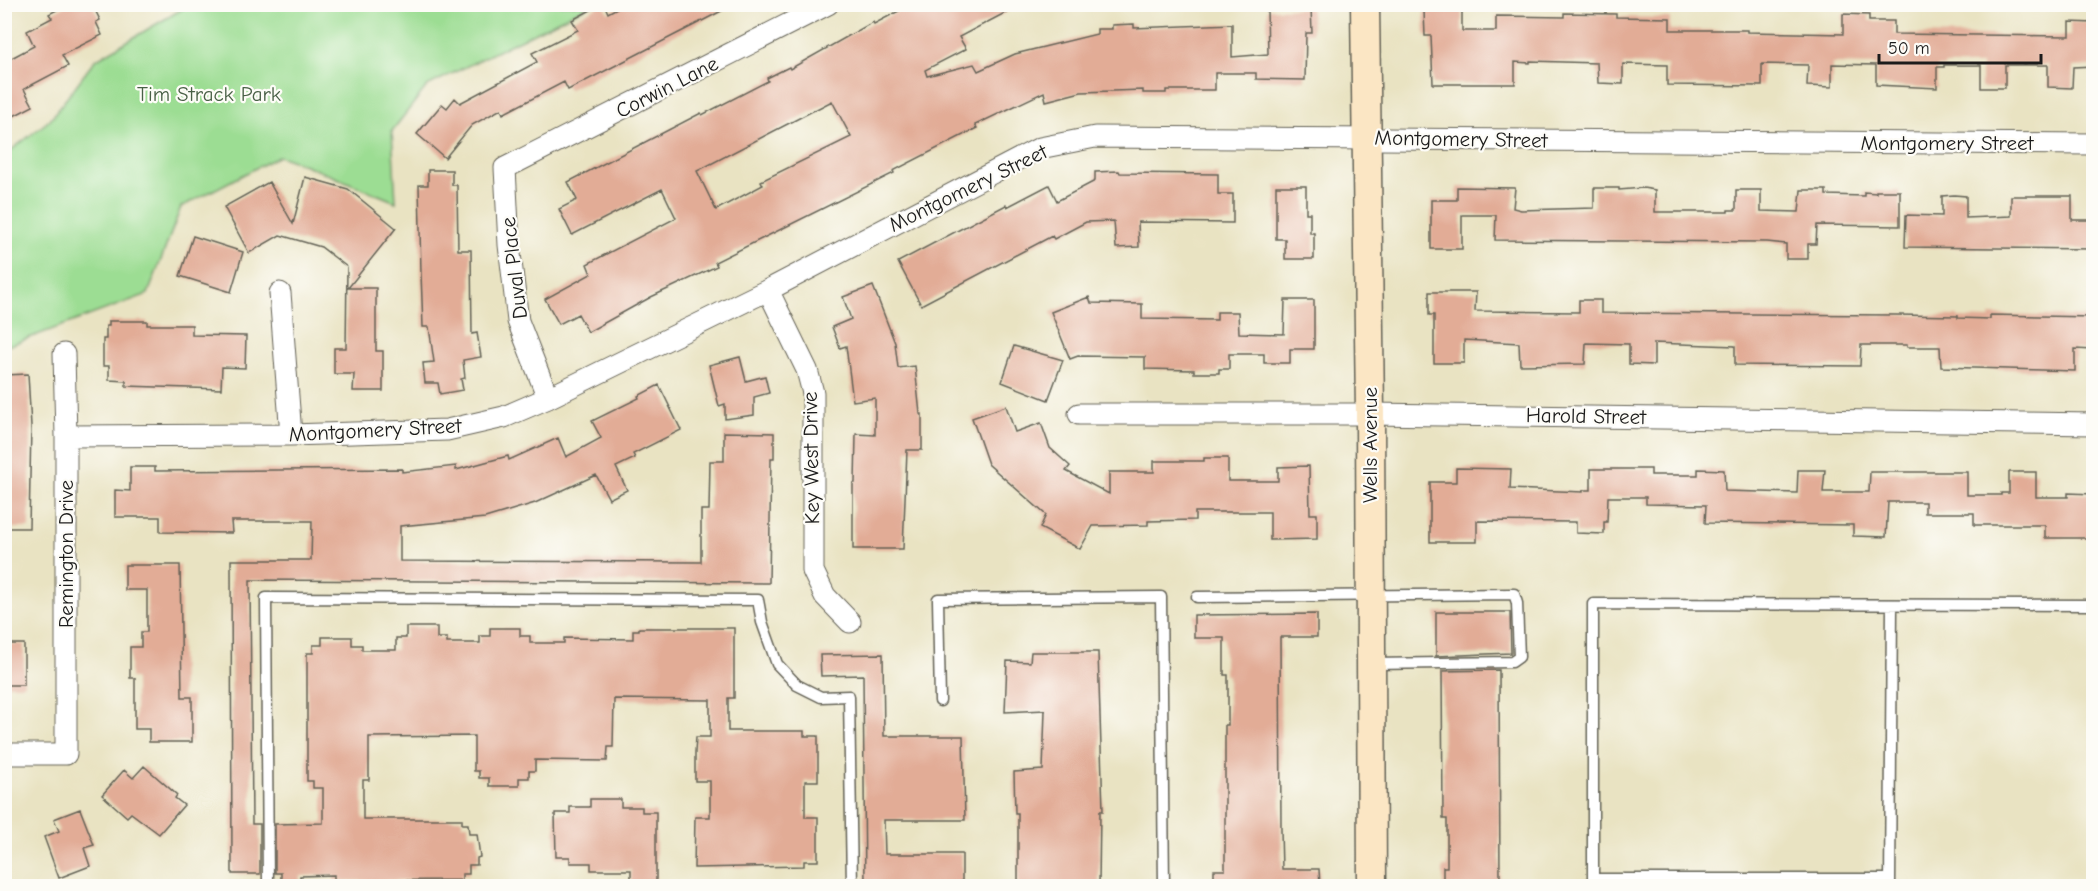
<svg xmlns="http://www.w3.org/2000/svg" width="2098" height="891" font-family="'Comic Neue',sans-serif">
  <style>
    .green { fill: #9cdd93; stroke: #5c7c58; stroke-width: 1.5 }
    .building { fill: #e2ac96; fill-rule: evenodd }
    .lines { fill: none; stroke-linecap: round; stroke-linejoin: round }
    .service-casing { stroke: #646256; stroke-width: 13 }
    .minor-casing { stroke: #646256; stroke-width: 23 }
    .secondary-casing { stroke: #646256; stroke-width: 31 }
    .service { stroke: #fff; stroke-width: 10 }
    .minor { stroke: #fff; stroke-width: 21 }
    .secondary { stroke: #fbe6c4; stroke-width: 28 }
    .labels { text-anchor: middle; stroke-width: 4.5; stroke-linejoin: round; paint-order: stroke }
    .street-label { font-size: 21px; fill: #1c1c1c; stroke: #fdfcf7 }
    .park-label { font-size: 21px; fill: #496046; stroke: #fdfcf7 }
  </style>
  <rect width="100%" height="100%" fill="#fdfcf7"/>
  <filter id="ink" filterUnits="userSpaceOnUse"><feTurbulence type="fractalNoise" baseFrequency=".0167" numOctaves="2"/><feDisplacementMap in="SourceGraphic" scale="12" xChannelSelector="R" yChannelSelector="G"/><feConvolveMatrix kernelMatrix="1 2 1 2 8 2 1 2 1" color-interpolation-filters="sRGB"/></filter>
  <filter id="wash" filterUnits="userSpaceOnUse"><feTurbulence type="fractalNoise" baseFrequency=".008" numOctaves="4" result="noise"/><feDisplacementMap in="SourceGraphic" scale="24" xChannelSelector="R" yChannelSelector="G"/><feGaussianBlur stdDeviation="1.35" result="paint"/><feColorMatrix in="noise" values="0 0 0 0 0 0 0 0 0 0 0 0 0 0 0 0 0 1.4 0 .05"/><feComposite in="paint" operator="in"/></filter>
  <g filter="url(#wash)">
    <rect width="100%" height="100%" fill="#e9e3c2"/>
    <!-- green -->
    <path class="green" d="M189,5V4L590,5L427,86L392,131L396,202L305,165L279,156L181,207L148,294L5,347V155L51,119L95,60Z"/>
    <g id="blocks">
      <!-- building -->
      <path class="building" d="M68,4H92L100,20L96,22L102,35L62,55L68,66L24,89L33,106L4,121V62L34,46L27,31L52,18L49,14Z
        M602,4H604L608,13L624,4H735L568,90L564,82L503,114L501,109L472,125L445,158L417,134L442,104L447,108L455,98L460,103L537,62L532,53L578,30L572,20Z
        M912,4H1022L959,37L966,49L925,70L927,76L974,64L978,71L1015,54L1097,34V29H1112V25L1134,24V28L1232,24V57L1268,54L1267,9L1311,8L1312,33H1306L1305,80L1256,79V73H1215V90H1166V93H1143V90L1081,92L1046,101L1044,92L975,125L977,128L893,171L894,173L715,262L717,266L651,297L588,332L578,314L559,324L545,299L591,274L587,264L676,218L662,189L572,235L559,209L577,200L568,182L701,113L702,115L768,81L767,78L789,67L790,69L873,22L874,24ZM832,101L851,137L761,181L763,185L716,210L697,171Z
        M1462,10V31H1496V16L1564,17V13L1616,14V17L1670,18V30H1747V32L1843,34V14L1869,15V21H1894V34L2070,36V22L2094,23V66L2073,67L2072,88L2048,87V65H2005V88H1981V65H1944V67H1937V88L1876,85V65L1832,64V87L1807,86L1808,65L1762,64V86L1667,85V65L1623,64V84L1598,83L1597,63L1530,61V63L1515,62V84H1433L1431,36H1425L1424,11Z
        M428,170H452V185H457L458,250H471L472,334L477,333L481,357L463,360L465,378L461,379L463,390L440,394L438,383H425L423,363L434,362L429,327H423L421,273L419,185H428Z
        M1119,171L1120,173L1218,174V194H1233V223L1138,222L1139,247L1116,248L1114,221L1086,222L1054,239L1052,236L921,305L898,262L1006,205L1007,207L1049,185L1057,201L1095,181V172Z
        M305,177L348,189L396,228L348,288H376V351H383V391H353L354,374H334V348H346L347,267L321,247L280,235L249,253L224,207L269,182L293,224Z
        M1276,186H1306V213H1310V233H1314V259H1285V239H1276Z
        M1457,187L1515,188L1513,208L1521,210L1594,208V188H1619V190L1643,188L1655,190V212H1728V210H1736V190H1761V211L1799,212L1801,190H1826V195L1864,196V192L1876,193V191H1900V226L1817,225L1816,244H1808V259H1786V244L1767,242L1495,240L1496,215H1462V249H1431V200H1457Z
        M1954,195L1966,196V218L2011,216V196H2072V220H2094V249L1905,247L1906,215L1942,216V196Z
        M193,236L243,252L231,292L180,276Z
        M873,286L895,343L898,368L915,366L920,414H922V450H907L903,549H853V483H855L856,434L875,435V398L853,401L846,346L840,348L832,327L851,319L843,297Z
        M1429,292H1476L1475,311L1579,312V300H1601V313L1897,315L1958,316V318L1990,319V315L2094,317V350L2075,349V371L1941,367L1940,347H1907V345H1861L1860,366L1735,365V346L1654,343V365L1629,364V344L1586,343L1585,364L1520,365L1519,343L1464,340V363H1434V315H1429Z
        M1089,297L1091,303L1142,304V319L1217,320V312H1238L1239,333L1284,334L1285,300H1314V349H1290V363H1264V354H1229V369H1219V373H1194V370L1145,369V357L1078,356L1070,359L1051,312Z
        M109,321H147V325H192V335L246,336L245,368L222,367L221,389L126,386V381L109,380V366H103V339H106V326H109Z
        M1014,346L1063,360L1048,400L1002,382Z
        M740,357L746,381L765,376L769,393L754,397V415L725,419V404L719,406L709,365Z
        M28,374L31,426L29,528H4V375Z
        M659,385L681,430L633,454L635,458L616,467L627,490L609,499L596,475L535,503L485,518L400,526V561L701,562V510H709L710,461H724V432L774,433V458H771L769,583L250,580L252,824H260V874H232L231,560H311L312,521H231L232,533L160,532V517H115V490L130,491V467H155V471L402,469V472L456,466V470L508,456L509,460L558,438L566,457L601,438L592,421L639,398L638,396Z
        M1006,406L1015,432L1041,423L1050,448L1070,466L1066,471L1109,494V472H1154V461H1204V458H1228V481H1278V467L1309,466L1310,514H1317V539L1270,540V512H1195V520L1148,521V525L1093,526L1080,549L1040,528L1046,515L988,464L972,418Z
        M1456,468L1511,469L1510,489L1583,492V490H1591V469H1651V475H1698V469L1724,470L1725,491L1797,493L1798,470H1825L1823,492H1869L1870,472H1967V495H2001V493H2009V472H2036V497H2068V493L2094,494L2092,538H2045V525H1974V513H1925V502H1888L1886,537L1853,536V525L1705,523L1706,505L1646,504V497H1608L1607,522H1604V534L1576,533V522L1477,521V542H1430V482H1456Z
        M125,565H180L182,697H192V742H149V729H135V678H130V647H141V632H147V590H125Z
        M1436,612H1510L1511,653L1436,656Z
        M1317,614V637H1280L1281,830L1282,869H1319L1320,886H1214V870H1225V725H1228V675H1224V638H1194V615Z
        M406,627H437V638H447V643H480V636H490V628H520V636H530V643H564V638L633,639V630H639V628H734V698H728V731H804V736H818V781H805V817H818V861H804V866L694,868L695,817H710V781H695V752L696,737H710V700L614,699L613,747H608L607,761L535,760V771H529V778H519V786H489V778H479V771H474V736L369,737V780H363V819H462V824H468L469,834H477L480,857L477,858V865H469V874H462V880L334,881V875L300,876V886H281V873H275V824L323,823V788H313V781H307V653H313V645H322V637H352V645H362V650H396V638H406Z
        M4,644H24V685H4Z
        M1031,652H1098L1103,811H1100L1099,886H1018V813H1015L1014,772L1043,770L1045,710L1005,712L1007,661L1030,662Z
        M883,654L884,736H963L965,820H884L885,854H962V886H865L863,675L821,676L820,655Z
        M1499,670L1500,886H1443V867H1447V819H1443L1442,671Z
        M144,766L177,795L175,798L184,805L159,834L131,813L127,817L102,795L124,770L133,778Z
        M590,799H621V807H642V812H656V886H631V870H591V863H570V857H556L555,813H570V807H590Z
        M80,809L94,845L84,848L90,866L59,878L44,837L59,831L54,819Z"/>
    </g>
  </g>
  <g filter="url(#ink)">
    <use href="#blocks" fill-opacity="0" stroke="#646256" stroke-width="1.5"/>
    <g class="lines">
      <defs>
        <path id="service" d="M1197,597L1514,594L1517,603L1519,657L1512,662L1373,664
          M940,701L938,599L1161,597L1164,886
          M1890,879H1593V604L2094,605
          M268,886L266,598L758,600L762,622L777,664L797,685L821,697L849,696L852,886
          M1890,886L1892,605"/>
        <path id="minor" d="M768,290L807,370L813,393V571L825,596L850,622
          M280,293L291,435
          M548,398L518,321L509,245L505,168L828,4
          M1079,414H1370L2094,424
          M66,436L291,435L447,430L504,417L548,398L768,290L1040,148L1095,137L2094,144
          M4,754H66V436L64,354"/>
        <path id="secondary" d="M1365,4L1370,414L1372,886"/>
      </defs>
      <!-- service casing -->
      <use href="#service" class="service-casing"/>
      <!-- minor casing -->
      <use href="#minor" class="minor-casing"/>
      <!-- secondary casing -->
      <use href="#secondary" class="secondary-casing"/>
      <!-- service -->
      <use href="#service" class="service"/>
      <!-- minor -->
      <use href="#minor" class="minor"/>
      <!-- secondary -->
      <use href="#secondary" class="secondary"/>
    </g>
  </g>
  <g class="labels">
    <!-- street labels -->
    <g class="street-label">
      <text transform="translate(667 87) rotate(-27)" y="7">Corwin Lane</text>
      <text transform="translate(1461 139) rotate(1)" y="7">Montgomery Street</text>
      <text x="1947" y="150">Montgomery Street</text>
      <text transform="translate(968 188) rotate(-26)" y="7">Montgomery Street</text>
      <text transform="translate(514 268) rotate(-97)" y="7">Duval Place</text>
      <text transform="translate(1586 416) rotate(1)" y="7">Harold Street</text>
      <text transform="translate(375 430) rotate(-3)" y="7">Montgomery Street</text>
      <text transform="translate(1370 445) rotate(-90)" y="7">Wells Avenue</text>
      <text transform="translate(811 458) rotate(-91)" y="7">Key West Drive</text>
      <text transform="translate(66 554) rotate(-90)" y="7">Remington Drive</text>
    </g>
    <!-- park labels -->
    <g class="park-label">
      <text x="209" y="101">Tim Strack Park</text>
    </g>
  </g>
  <!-- margin -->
  <rect width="2098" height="891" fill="none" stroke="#fdfcf7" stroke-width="24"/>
  <!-- scale -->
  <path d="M1879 54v9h162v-9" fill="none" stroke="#1c1c1c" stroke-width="3"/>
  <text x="1888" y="54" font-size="18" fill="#1c1c1c" stroke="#fdfcf7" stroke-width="4.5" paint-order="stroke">50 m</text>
</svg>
